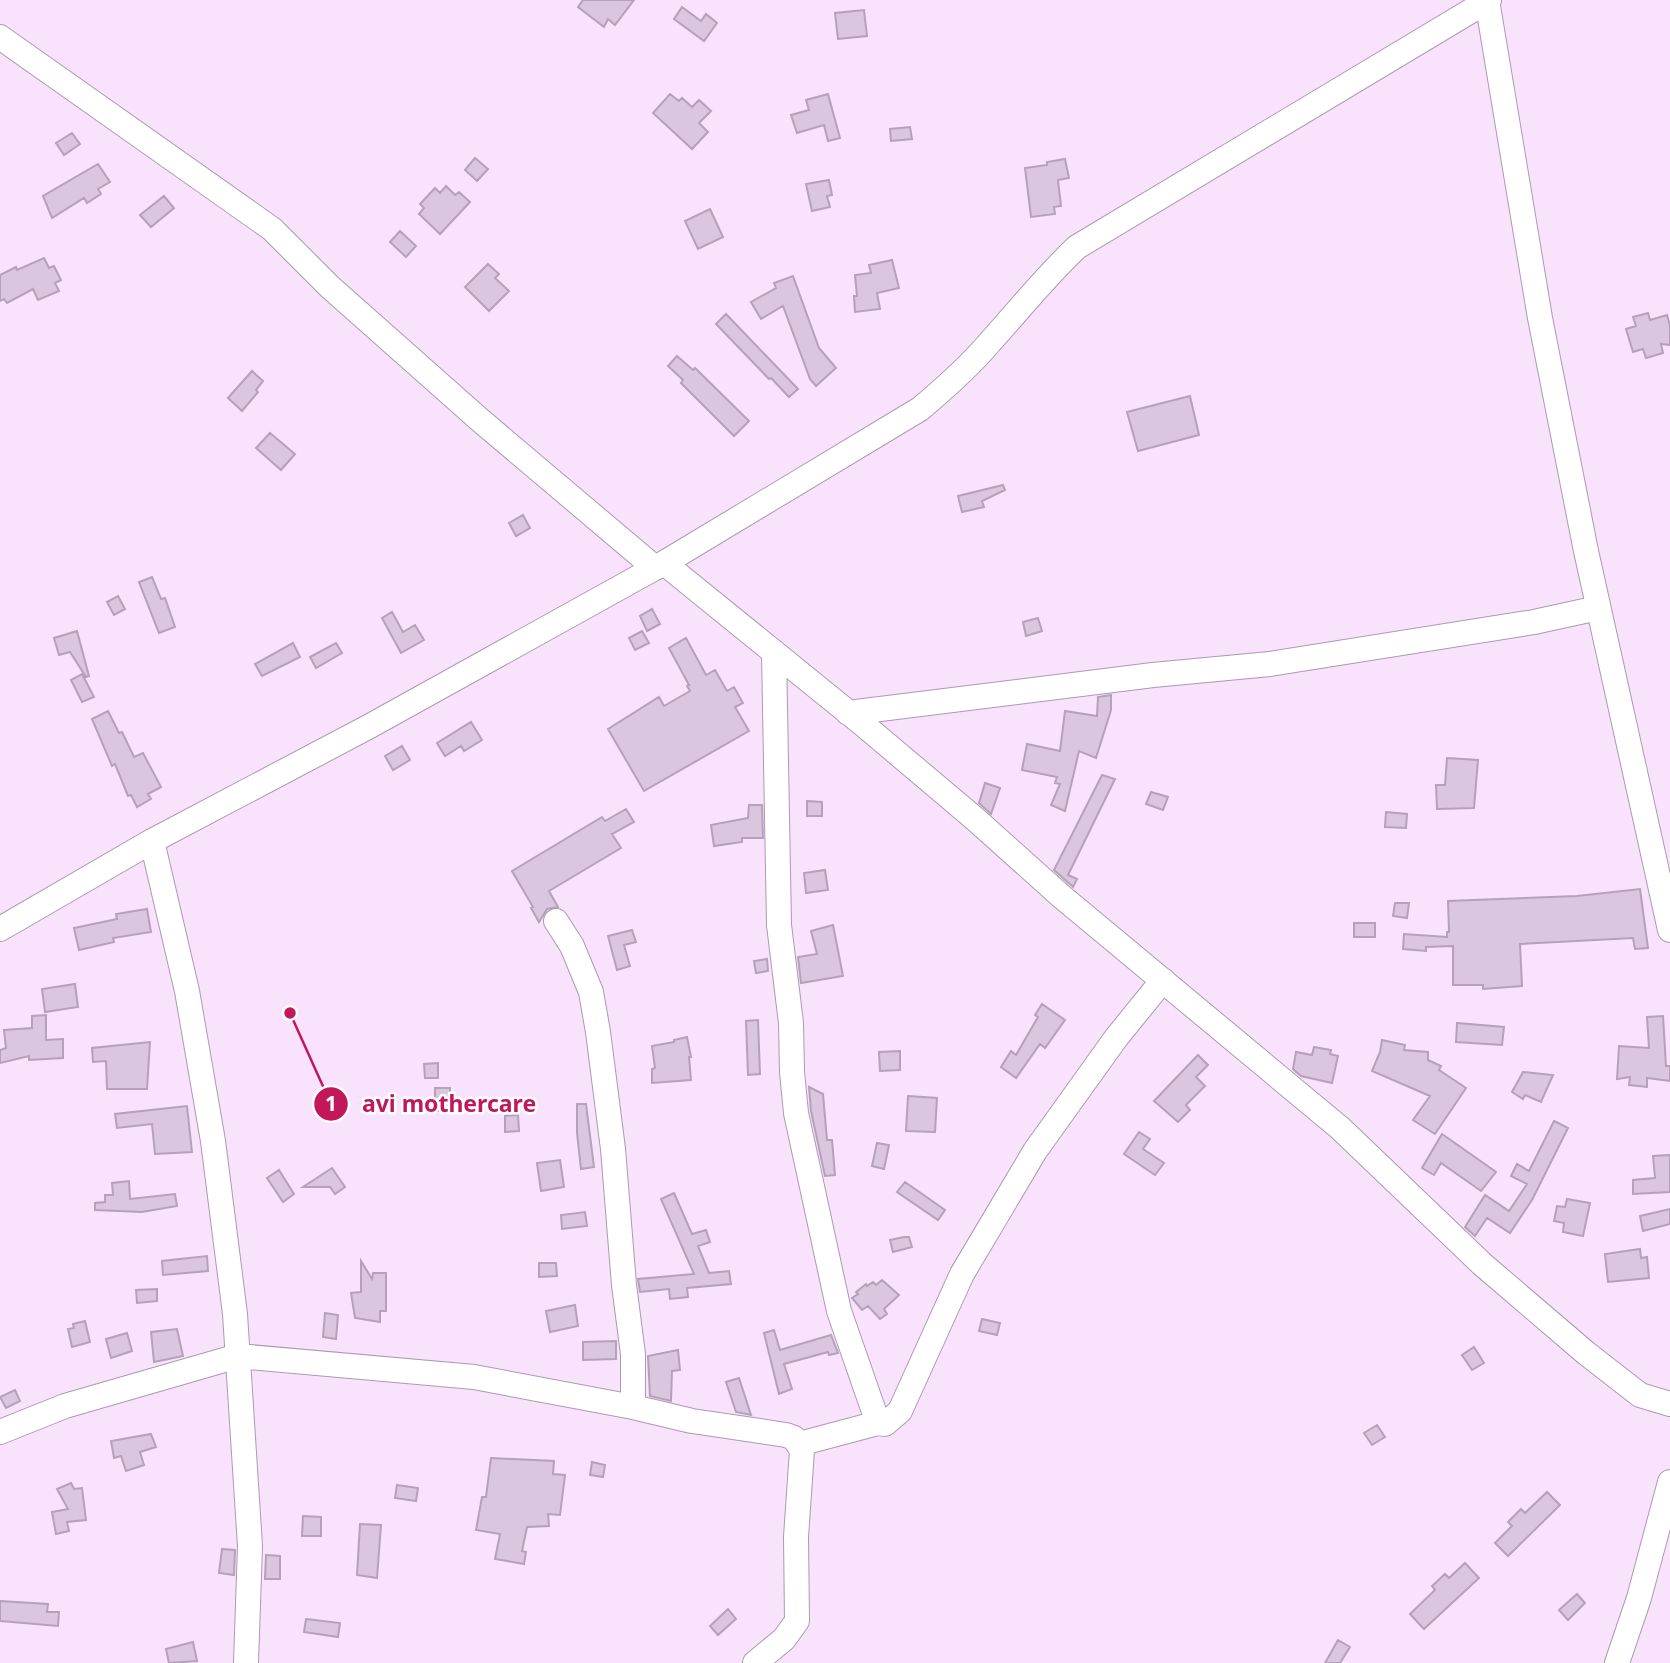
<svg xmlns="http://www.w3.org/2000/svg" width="1670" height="1663" font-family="'Noto Sans',sans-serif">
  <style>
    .building { fill: #dbc6df; stroke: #b5a1b9; stroke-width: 2 }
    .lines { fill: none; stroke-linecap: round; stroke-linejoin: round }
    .minor-casing { stroke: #ad99b1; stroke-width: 26 }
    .minor { stroke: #fff; stroke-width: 24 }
    .leader { fill: none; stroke: #c2185b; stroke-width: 2.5 }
    .callout-dot { fill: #c2185b; stroke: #fff; stroke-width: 2.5 }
    .mark-label { font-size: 21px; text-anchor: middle; font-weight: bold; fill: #fff }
    .callout-label { font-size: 23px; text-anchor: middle; font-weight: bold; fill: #c2185b; stroke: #fff; stroke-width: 5; stroke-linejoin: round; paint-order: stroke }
  </style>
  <rect width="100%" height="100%" fill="#f8e2fc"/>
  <!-- building -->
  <path class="building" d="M583,0H634L615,25L608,19L604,27L578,7Z
    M682,7L701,21L706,14L717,23L704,41L674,19Z
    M864,10L867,36L838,39L835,13Z
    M670,94L679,101L682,98L692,107L699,100L711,111L699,123L708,132L692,149L653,113Z
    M828,94L840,138L828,141L824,125L797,133L791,115L809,110L806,100Z
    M910,127L912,139L891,141L890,129Z
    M72,133L80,144L64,155L56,143Z
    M475,158L488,169L477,181L465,170Z
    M1065,159L1069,178L1058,180L1061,206L1054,207L1055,214L1031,217L1025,168L1047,165V162Z
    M98,164L110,182L98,189L101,194L87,203L84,198L52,218L43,196Z
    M829,180L832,195L827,196L830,207L812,211L806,184Z
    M446,186L455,195L459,192L470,202L440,234L419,214L424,208L420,204L435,188L440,193Z
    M164,196L174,208L151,227L140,215Z
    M710,209L723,237L698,249L685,221Z
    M400,231L416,246L406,257L390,242Z
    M44,258L49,268L54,266L61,280L55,283L59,291L38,300L33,289L7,303L4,299L0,301V275L16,267L17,270Z
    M892,260L899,288L877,293L880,309L855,312L854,296H857L855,275L871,273L869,265Z
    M488,264L499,274L495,278L509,291L489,311L465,287Z
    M793,276L819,348L836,368L816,386L810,379L783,306L761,319L751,302L776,288L774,283Z
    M1648,313L1650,320L1667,315L1670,326V345L1661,344L1663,353L1646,358L1643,349L1633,352L1626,329L1636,326L1633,317Z
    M726,314L798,389L789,397L771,378L769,379L716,324Z
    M677,356L693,370L695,368L749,421L734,436L681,383L683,380L668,366Z
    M252,371L263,381L256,390L258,392L242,411L228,398Z
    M1190,396L1199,435L1138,451L1127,412Z
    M270,433L295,454L281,470L256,448Z
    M1003,485L1005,490L982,501L984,507L962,512L958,496Z
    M523,515L530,528L516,536L509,523Z
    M152,577L161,599L165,598L175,627L159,633L139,582Z
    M118,596L125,609L114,615L107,602Z
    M652,609L660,624L647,631L640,616Z
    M392,612L403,632L415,625L424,640L401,653L382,618Z
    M1038,618L1042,631L1026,636L1023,622Z
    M77,631L89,676L86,677L70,652L59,655L54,638Z
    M642,631L649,643L635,650L629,638Z
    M686,638L706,675L715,670L727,691L734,687L743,703L735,707L749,731L644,791L608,729L659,697L664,706L690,691L687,686L689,685L669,648Z
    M293,643L300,657L262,676L255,664Z
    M336,643L342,653L316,668L310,657Z
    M82,674L94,697L82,702L71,680Z
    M1111,695V710L1096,758L1079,751L1065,811L1051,805L1060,784L1055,783L1057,777L1022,770L1027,744L1060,751L1065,711L1097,716L1098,697Z
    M108,711L119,733L122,732L134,757L143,753L161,787L148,794L151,799L137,807L131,795L128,796L115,764L112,766L92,719Z
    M471,722L482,740L464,751L461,746L445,756L437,743Z
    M402,746L410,760L393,770L385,756Z
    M1447,758L1478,760L1474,808L1437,809L1436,785H1445Z
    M1102,775L1115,779L1068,875L1077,879L1073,887L1054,870Z
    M985,783L1000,788L991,814L979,803Z
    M1151,792L1168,797L1163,810L1146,804Z
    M807,801L822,802V816H807Z
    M749,805H762L763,838H742V842L714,846L711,825L748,818Z
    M626,809L634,822L612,834L621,848L549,891L558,907L547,909L539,922L531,908L533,907L512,871L602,817L605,821Z
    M1386,812L1407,814L1406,828L1385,827Z
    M825,870L828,890L806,893L804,873Z
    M1640,889L1648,948L1635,949L1633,938L1520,944L1522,986L1483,989V985H1453V946L1426,947V951L1403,949L1404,934L1447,937V932H1449L1448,901L1577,896Z
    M1395,903H1409L1407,918L1393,916Z
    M147,909L151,932L113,938L114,942L79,950L74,928L117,919L116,914Z
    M1354,923H1375V937H1354Z
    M833,925L843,976L801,983L798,957L817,954L811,931Z
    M632,930L636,942L624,945L630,966L617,970L608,936Z
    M767,959L768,971L756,973L754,961Z
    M75,984L78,1007L45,1012L42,989Z
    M1042,1004L1065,1020L1045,1048L1040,1044L1016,1078L1001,1067L1011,1051L1016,1055L1038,1017L1035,1015Z
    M46,1015V1040L63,1039V1058L29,1060V1056L0,1063V1050L6,1048L4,1030L32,1028V1016Z
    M1663,1016L1666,1066H1670V1081L1647,1078V1087L1629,1085L1630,1077L1617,1079L1619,1046L1649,1048L1647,1017Z
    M758,1020L760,1074L748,1075L746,1021Z
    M1457,1023L1504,1027L1502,1045L1456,1042Z
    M687,1037L691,1057H689L691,1080L652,1083V1069L655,1068L652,1046L674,1042V1040Z
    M1382,1040L1405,1045L1404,1050L1428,1052V1060L1441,1066L1439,1070L1466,1088L1435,1134L1413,1120L1430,1096L1372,1071L1380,1052Z
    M150,1042L147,1089H107L106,1061L93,1062L92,1048Z
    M1314,1047L1331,1050L1330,1054L1338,1056L1332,1083L1301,1076L1293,1069L1296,1052L1312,1055Z
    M900,1051V1070L880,1071L879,1052Z
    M1198,1055L1208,1065L1196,1077L1205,1086L1186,1105L1190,1110L1178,1122L1154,1101Z
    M438,1063V1078H425L424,1064Z
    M1523,1072L1553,1075L1541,1102L1525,1095L1523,1099L1512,1092Z
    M809,1087L823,1094L827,1140H832L835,1175L825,1176L811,1111Z
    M435,1088H450V1111H435Z
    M908,1096L937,1098L935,1132L906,1131Z
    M577,1104H586L594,1167L581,1169L577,1133Z
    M187,1106L192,1152L155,1154L152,1124L117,1128L115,1114Z
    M518,1115L519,1131L505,1132V1116Z
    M1554,1121L1568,1128L1532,1200L1510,1233L1487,1218L1475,1236L1465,1227L1485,1195L1509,1211L1527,1184L1511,1176L1517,1164L1529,1171Z
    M1139,1132L1150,1139L1143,1149L1164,1163L1155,1175L1124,1154Z
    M1442,1134L1496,1172L1481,1191L1441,1163L1434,1175L1422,1168Z
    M877,1143L889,1145L884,1169L872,1166Z
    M1670,1155V1192L1633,1194V1180L1655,1178L1653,1156Z
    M560,1160L564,1187L541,1191L537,1163Z
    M332,1168L345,1187L335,1194L330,1187H303Z
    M279,1170L294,1194L283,1202L267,1178Z
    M129,1181L130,1199L175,1194L177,1206L142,1212L95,1210V1203L105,1202V1195H113L112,1183Z
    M905,1182L945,1210L938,1220L897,1192Z
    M674,1193L692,1234L706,1230L710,1242L698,1246L709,1273L729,1271L731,1284L687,1288L688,1297L670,1299L669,1289L640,1292L638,1279L694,1274L661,1199Z
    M1567,1199L1590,1203L1583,1236L1563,1232L1564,1223L1554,1221L1557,1206L1565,1207Z
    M1670,1209V1224L1643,1231L1640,1216Z
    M585,1212L587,1226L562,1229L561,1215Z
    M904,1237H909L912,1247L893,1252L890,1240Z
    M1640,1249L1641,1258L1647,1257L1649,1278L1608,1282L1605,1254Z
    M207,1256L208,1271L163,1275L162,1261Z
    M361,1261L372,1279L373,1273H386V1311H380V1322L355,1318L351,1293L361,1292Z
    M539,1263H556L557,1276L539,1277Z
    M882,1280L899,1295L884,1309L887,1314L880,1319L868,1306L862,1310L852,1298L858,1294L856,1292L866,1284L867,1286L873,1282L876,1285Z
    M157,1289V1301L137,1303L136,1290Z
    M575,1305L578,1326L550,1332L546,1311Z
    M325,1313L338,1315L336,1339L323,1337Z
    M982,1319L1000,1323L997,1335L979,1331Z
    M85,1321L90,1342L72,1347L68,1329L74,1328L73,1324Z
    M177,1329L183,1356L154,1362L151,1332Z
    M774,1330L780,1350L831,1335L838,1353L829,1355L828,1352L784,1364L792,1389L779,1394L764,1333Z
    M127,1333L132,1351L111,1358L106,1339Z
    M616,1341V1359L583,1360V1342Z
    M1474,1347L1484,1363L1472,1370L1462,1355Z
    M678,1350L680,1370L672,1371L671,1401L650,1396L648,1356Z
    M739,1378L751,1415L736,1412L726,1382Z
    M15,1390L20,1401L6,1408L0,1397Z
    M1377,1425L1385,1437L1372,1445L1364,1433Z
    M151,1434L156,1447L140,1452L144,1465L126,1471L121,1456L114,1458L111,1441Z
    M491,1458L554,1461L553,1474L565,1475L560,1515L548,1514L549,1526L527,1527L522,1551L526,1552L524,1564L495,1559L500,1534L476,1530L482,1497H486Z
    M592,1462L605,1465L603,1477L590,1475Z
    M71,1483L74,1489L82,1488L86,1520L67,1522L69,1531L56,1534L52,1512L68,1509L57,1489Z
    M397,1485L418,1488L416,1501L395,1498Z
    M1547,1492L1560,1505L1508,1556L1495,1543L1512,1526L1508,1522L1521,1509L1525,1513Z
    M303,1516L321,1517V1536H302Z
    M360,1524L381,1525L377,1578L357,1575Z
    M222,1549L235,1550L234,1575L219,1573Z
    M266,1555L280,1556V1579H265Z
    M1465,1563L1479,1578L1424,1629L1410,1614L1435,1590L1432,1586L1445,1574L1449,1578Z
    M1577,1594L1585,1603L1568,1620L1559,1610Z
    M0,1601L48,1604L47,1612H59L58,1626L0,1621Z
    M728,1609L736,1619L718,1635L710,1626Z
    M306,1619L340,1623L338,1637L304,1632Z
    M1338,1640L1350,1647L1340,1663H1325Z
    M193,1642L197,1661L169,1663L166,1649Z"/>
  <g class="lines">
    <defs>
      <path id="minor" d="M1487,0L1540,318L1586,551L1670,930
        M0,37L272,229L330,287L480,420L655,568
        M664,563L865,726L974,818L1061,896L1340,1128L1482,1264L1586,1353L1640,1395L1670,1404
        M774,652L779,925L791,1023L792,1072L796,1113L839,1311L878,1423
        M848,713L1153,675L1270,664L1534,622L1598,608
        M152,841L187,991L213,1141L235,1314L250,1546L246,1663
        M556,921L572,946L591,992L598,1032L613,1149L624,1285L633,1354V1407
        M0,929L152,841L370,726L664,563L920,409C945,388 969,367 990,342C1019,310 1046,276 1077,247L1489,0
        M0,1432L65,1406L238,1356L474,1377L633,1407L692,1421L786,1435L794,1438L802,1450L796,1537L797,1621L784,1639L755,1663
        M799,1444L878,1423L885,1424L900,1411L962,1274L1035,1151L1116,1038L1163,980
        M1617,1663L1639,1598L1670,1482"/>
    </defs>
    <!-- minor casing -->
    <use href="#minor" class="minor-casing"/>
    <!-- minor -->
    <use href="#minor" class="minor"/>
  </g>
  <!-- callouts -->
  <path class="leader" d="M290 1013L331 1104"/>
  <g class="callout-dot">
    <circle cx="290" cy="1013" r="7"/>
    <circle cx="331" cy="1104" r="18"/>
  </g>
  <g class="mark-label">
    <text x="331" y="1111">1</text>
  </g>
  <g class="callout-label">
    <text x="449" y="1112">avi mothercare</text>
  </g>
</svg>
